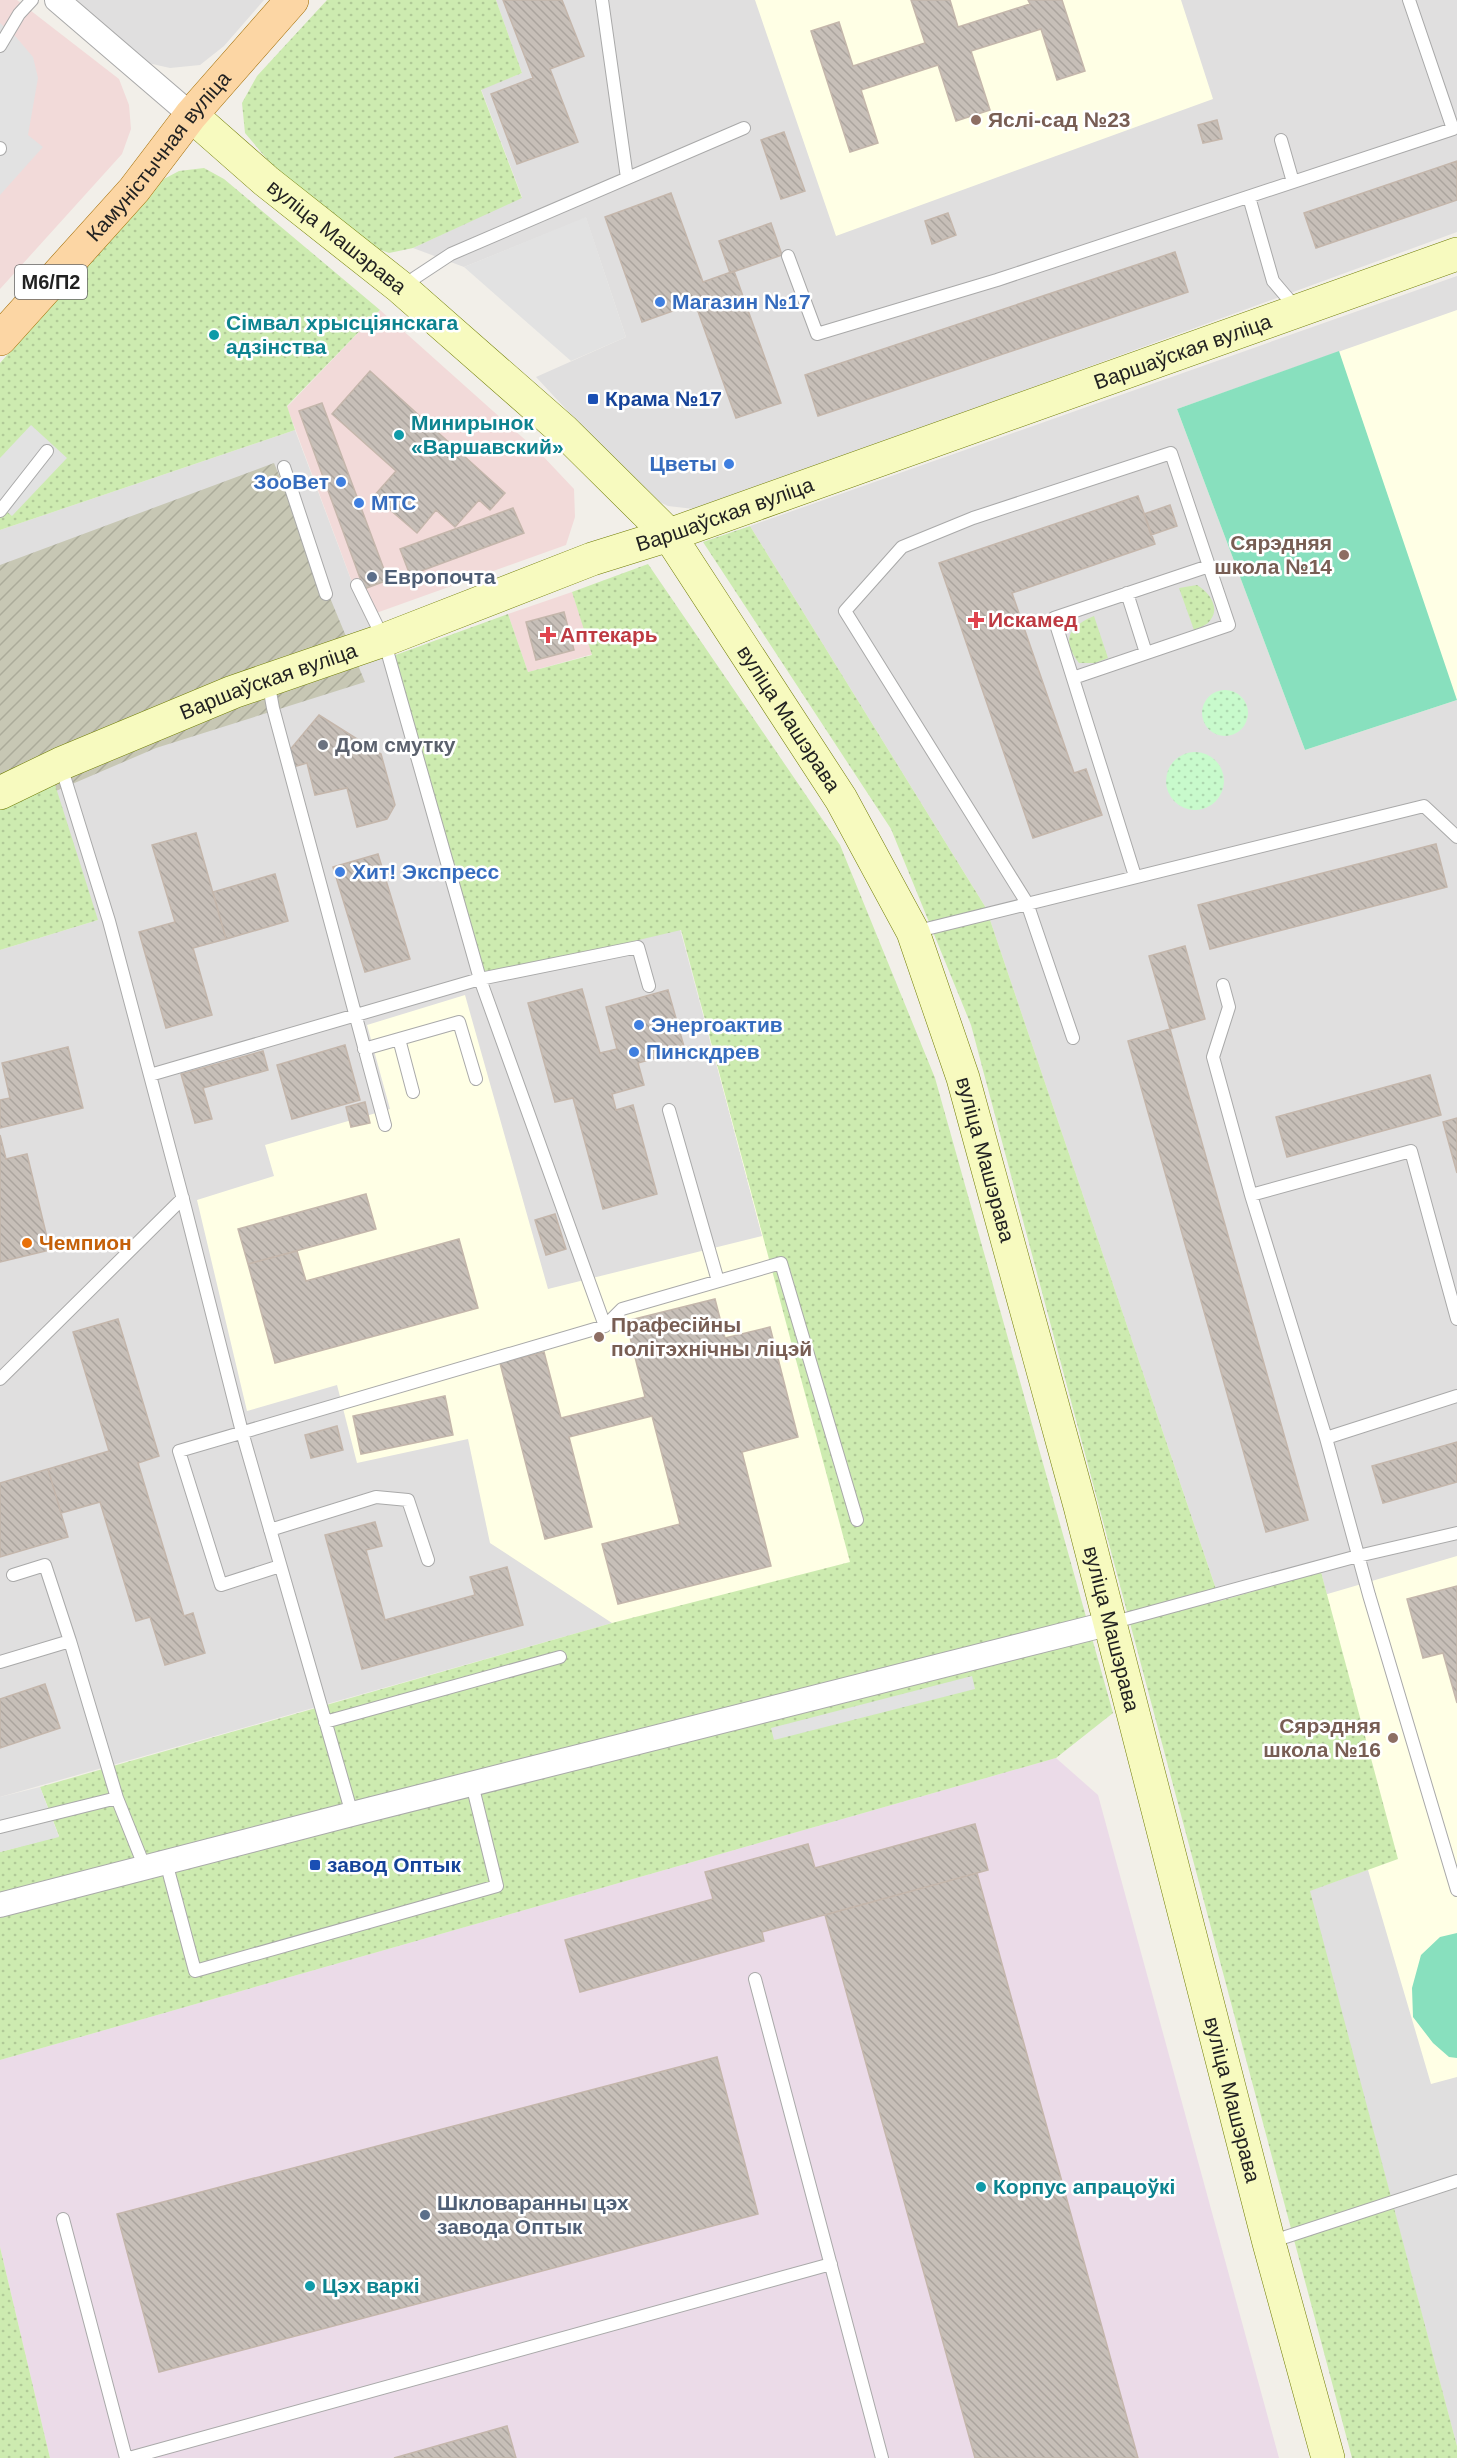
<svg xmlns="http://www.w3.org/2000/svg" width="1457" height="2458" font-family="Helvetica,sans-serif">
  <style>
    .residential { fill: #e0dfdf }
    .commercial { fill: #f2dad9 }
    .industrial { fill: #ebdbe8 }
    .education { fill: #ffffe5 }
    .construction { fill: url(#construction-furrows) }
    .grass { fill: url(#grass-dots) }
    .park { fill: url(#park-dots) }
    .pitch { fill: #88e0be }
    .parking { fill: #e2e2e2 }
    .building { fill: url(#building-back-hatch); stroke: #c4b6ab; stroke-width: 1.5 }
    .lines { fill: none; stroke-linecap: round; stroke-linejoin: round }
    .lane-casing { stroke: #a9a9a9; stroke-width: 14 }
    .street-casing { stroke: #a9a9a9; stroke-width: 26 }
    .secondary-casing { stroke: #707d05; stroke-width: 34 }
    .primary-casing { stroke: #a06b00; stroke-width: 34 }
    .lane { stroke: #fff; stroke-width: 12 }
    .street { stroke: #fff; stroke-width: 24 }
    .secondary { stroke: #f7fabf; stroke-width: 33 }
    .primary { stroke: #fcd6a4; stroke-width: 33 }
    .education-dot { fill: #8d6e63; stroke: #fff; stroke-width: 2 }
    .shop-dot { fill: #3f7fe0; stroke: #fff; stroke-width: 2 }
    .culture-dot { fill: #0f9aa8; stroke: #fff; stroke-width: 2 }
    .transit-dot { fill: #1a4fb4; stroke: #fff; stroke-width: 2 }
    .service-dot { fill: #5c6f8a; stroke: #fff; stroke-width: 2 }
    .health-dot { fill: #e0444e; stroke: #fff; stroke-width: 2 }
    .worship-dot { fill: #6b7280; stroke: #fff; stroke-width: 2 }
    .food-dot { fill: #e8710a; stroke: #fff; stroke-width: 2 }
    .labels { text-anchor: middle; stroke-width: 5; stroke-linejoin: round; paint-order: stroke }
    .shield { fill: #fff; stroke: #646464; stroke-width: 1.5 }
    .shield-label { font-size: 20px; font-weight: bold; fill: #222 }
    .education-label { font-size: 21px; font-weight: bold; fill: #785e54; stroke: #fff; text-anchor: start }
    .street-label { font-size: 21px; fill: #222; stroke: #fff }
    .shop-label { font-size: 21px; font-weight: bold; fill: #366cbe; stroke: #fff; text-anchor: start }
    .culture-label { font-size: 21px; font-weight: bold; fill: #0d838f; stroke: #fff; text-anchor: start }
    .transit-label { font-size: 21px; font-weight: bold; fill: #164399; stroke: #fff; text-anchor: start }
    .service-label { font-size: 21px; font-weight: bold; fill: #4e5e75; stroke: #fff; text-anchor: start }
    .health-label { font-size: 21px; font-weight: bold; fill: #be3a42; stroke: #fff; text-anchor: start }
    .worship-label { font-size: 21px; font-weight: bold; fill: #5b616d; stroke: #fff; text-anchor: start }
    .food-label { font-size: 21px; font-weight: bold; fill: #c56008; stroke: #fff; text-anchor: start }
  </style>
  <defs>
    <pattern id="construction-furrows" width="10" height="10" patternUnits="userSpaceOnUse" patternTransform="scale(1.5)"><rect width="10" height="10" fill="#c7c7b4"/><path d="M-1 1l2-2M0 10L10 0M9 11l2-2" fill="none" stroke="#abab9a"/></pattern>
    <pattern id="grass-dots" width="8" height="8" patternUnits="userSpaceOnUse" patternTransform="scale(1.5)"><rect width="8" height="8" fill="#cdebb0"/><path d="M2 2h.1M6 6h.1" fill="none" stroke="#b0c997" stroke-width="1.8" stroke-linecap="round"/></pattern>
    <pattern id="park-dots" width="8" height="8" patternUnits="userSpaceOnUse" patternTransform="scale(1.5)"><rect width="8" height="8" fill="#c8facc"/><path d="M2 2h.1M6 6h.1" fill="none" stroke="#acd6af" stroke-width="1.8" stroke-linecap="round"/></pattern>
    <pattern id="building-back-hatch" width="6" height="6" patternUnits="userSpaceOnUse" patternTransform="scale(1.5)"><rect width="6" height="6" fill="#c7bfb8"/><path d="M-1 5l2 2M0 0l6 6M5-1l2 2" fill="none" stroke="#aba49e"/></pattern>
  </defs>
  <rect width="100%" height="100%" fill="#f2efe9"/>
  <!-- residential -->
  <path class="residential" d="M77,0H264L224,46L200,65L170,68L139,61Z
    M496,0H1457V232L801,472L694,509L668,506L647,496L536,377L626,337L586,218L464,267L413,248L522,197L481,89L522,73Z
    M1457,276V2446L1309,1891L1398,1859L1321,1572L1220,1601L986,908L750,526Z
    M295,430L365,617L390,657L680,929L850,1562L612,1623L0,1797V950L98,920L0,799V530Z"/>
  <!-- commercial -->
  <path class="commercial" d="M0,0H17L119,79L129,105L131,129L122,154L0,289Z
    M380,310L540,453L574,489L575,517L566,545L365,617L287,407Z
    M572,592L593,654L528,672L508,614Z"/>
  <!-- industrial -->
  <path class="industrial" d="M1056,1758L1098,1795L1279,2458H50L0,2247V2060Z"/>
  <!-- education -->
  <path class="education" d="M755,0H1181L1213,99L836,236Z
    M1457,310V700L1305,750L1177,409Z
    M465,995L548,1289L762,1236L701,1005L974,1597L632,1688L612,1623L490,1543L468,1439L357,1463L337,1385L247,1411L197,1200L274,1176L265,1145L390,1109L367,1025Z
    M1457,1556V2077L1431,2084L1290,1605Z"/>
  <!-- construction -->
  <path class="construction" d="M274,463L365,682L156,748L0,815V565Z"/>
  <!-- grass -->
  <path class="grass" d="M327,0H496L522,73L481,90L522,198L413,248L389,253L367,245L271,164L245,133L242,103L257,76Z
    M204,168L224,179L380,310L287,406L295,430L0,530V363L162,180L179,171Z
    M750,526L986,908L1220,1601L1321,1572L1398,1859L1310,1891L1457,2446V2458H1352L971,1025L891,829L703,542Z
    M648,564L840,845L935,1078L1113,1713L1056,1758L0,2060V1852L59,1836L40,1787L612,1623L850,1562L681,930L481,977L390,657L508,614L528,672L592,655L572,592Z
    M1197,585C1210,593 1222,609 1208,623C1205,626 1197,628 1194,630L1179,588Z
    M1094,616L1108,658L1095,663H1079C1061,640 1068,627 1094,616Z
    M51,772L98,920L0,950V799Z
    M0,2247L50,2458H0Z"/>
  <!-- park -->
  <path class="park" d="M1202 713a23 23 0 1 1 46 0a23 23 0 1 1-46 0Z
    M1166 781a29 29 0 1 1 58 0a29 29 0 1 1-58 0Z"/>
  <!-- pitch -->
  <path class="pitch" d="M1339,351L1457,700L1305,750L1177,409Z
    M1457,1933V2058L1449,2057L1433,2043L1413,2017L1412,1988L1421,1955L1440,1937Z"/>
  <!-- parking -->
  <path class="parking" d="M0,23L16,37L33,57L38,78L28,135L43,147L0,195Z
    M586,217L626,337L571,361L464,267Z
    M31,425L67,458L12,516L0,506V458Z
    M972,1676L975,1689L774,1740L771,1728Z
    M40,1787L59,1837L0,1852V1797Z"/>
  <!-- building -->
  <path class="building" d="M503,0H562L584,56L550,69L578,142L517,164L491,94L533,78Z
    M911,0H950L958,27L1030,4L1028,0H1062L1085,71L1057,80L1041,29L971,51L990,110L956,121L938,65L861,90L878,143L850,152L811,31L839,22L853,66L925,43Z
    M1217,120L1222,139L1203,143L1198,125Z
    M784,132L805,191L781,199L761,140Z
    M1457,161V200L1316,248L1304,213Z
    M671,193L703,282L734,271L781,403L736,418L695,303L642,322L605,217Z
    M948,213L956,235L932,244L925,221Z
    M771,223L782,255L730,273L719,241Z
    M1175,252L1188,292L818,416L805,375Z
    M370,371L505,493L490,510L479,500L455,527L436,510L417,533L374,496L396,471L332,414Z
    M322,403L388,580L364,589L299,411Z
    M1138,496L1155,544L1012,593L1074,773L1086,769L1102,815L1033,838L939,563Z
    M1170,505L1177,526L1151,535L1144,514Z
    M513,508L524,533L410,575L400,549Z
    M564,612L574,650L536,660L526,622Z
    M319,715L381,754L395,805L387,819L357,827L347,788L315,795L307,763L293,767L289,751Z
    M196,833L226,939L193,948L212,1015L166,1028L139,932L175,922L152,845Z
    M1436,844L1447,887L1210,949L1198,905Z
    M378,854L410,959L365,972L333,867Z
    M275,874L288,921L226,939L213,892Z
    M1185,946L1205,1019L1170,1029L1149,956Z
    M582,989L600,1053L617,1049L606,1007L668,990L685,1050L638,1063L644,1085L612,1094L616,1110L633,1105L657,1194L603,1209L573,1098L555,1102L528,1003Z
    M1170,1029L1308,1520L1266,1532L1128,1041Z
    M345,1045L360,1100L292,1119L277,1065Z
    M68,1047L83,1108L0,1128V1100L10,1098L2,1063Z
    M263,1051L268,1070L203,1088L212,1119L195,1123L181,1074Z
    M1430,1075L1441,1115L1287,1157L1276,1117Z
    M365,1102L370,1123L351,1127L346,1107Z
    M1457,1118V1173L1443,1122Z
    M0,1135L6,1159L27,1154L50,1250L0,1262Z
    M366,1194L376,1229L248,1264L238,1229Z
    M555,1214L566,1249L546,1255L535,1220Z
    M459,1239L478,1308L275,1363L248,1264L297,1251L306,1281Z
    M715,1299L725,1338L770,1327L798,1437L742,1452L771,1566L618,1604L602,1544L680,1524L652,1416L569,1437L592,1527L545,1539L500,1363L544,1352L561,1418L645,1397L626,1321Z
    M118,1319L159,1456L138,1463L184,1616L193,1613L205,1653L165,1665L150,1617L136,1621L100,1502L61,1513L48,1469L109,1451L73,1332Z
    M445,1396L453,1435L361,1454L353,1416Z
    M337,1426L343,1450L311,1458L305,1435Z
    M1457,1442V1482L1383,1503L1372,1466Z
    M48,1469L68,1537L0,1557V1483Z
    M375,1522L382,1546L366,1550L385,1620L475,1595L470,1577L507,1567L523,1625L362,1669L325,1535Z
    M1457,1586V1703L1443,1653L1423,1658L1407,1599Z
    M45,1684L60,1728L0,1748V1699Z
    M975,1824L988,1870L762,1932L764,1941L580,1992L565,1940L713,1899L705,1872L808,1844L815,1868Z
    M977,1873L1138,2458H975L825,1915Z
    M717,2057L758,2214L159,2372L117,2214Z
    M507,2426L516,2458H394Z"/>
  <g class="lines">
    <defs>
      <path id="lane" d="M602,0L627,178
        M0,46L19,14L32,0
        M1281,140L1293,182
        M0,148V149
        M1249,197L1273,281L1296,308
        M788,256L817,334L997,280L1453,129L1409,0
        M401,287L451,254L744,128
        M284,467L326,594
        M0,511L47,451
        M357,585L384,640L480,979L605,1326
        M1127,593L1146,653
        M1073,678L1229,625L1209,566
        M268,681L273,708L385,1125
        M61,766L109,921L185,1207L242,1432L352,1814
        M914,932L1424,806L1457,837
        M1223,985L1229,1007L1213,1057L1251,1195L1326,1438L1369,1595L1457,1890
        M1073,1038L1027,903L845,611L902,547L973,518L1171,453L1209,566L1054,618L1135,876
        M399,1039L413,1092
        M364,1049L459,1022L476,1079
        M150,1075L480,979L638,947L649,986
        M669,1110L718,1281
        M1251,1195L1411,1151L1457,1319
        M0,1379L183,1198
        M1326,1438L1457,1396
        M270,1530L376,1497L408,1500L428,1560
        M280,1566L221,1585L179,1451L605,1326L622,1309L781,1263L857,1520
        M13,1575L45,1565L70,1641
        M1111,1623L1358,1556L1457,1533
        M0,1662L70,1641L117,1798L145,1868
        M325,1722L560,1657
        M0,1827L117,1798
        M166,1862L195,1971L497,1886L472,1784
        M755,1979L882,2458
        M63,2219L126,2458
        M1270,2242L1457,2181
        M129,2458L831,2264"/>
      <path id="street" d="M57,0L191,115
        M0,1905L352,1814L1111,1623"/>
      <g id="secondary">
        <path id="s1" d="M191,115L266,181L400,287L564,431L669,535L841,799L913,932L963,1078L1080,1506L1269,2243L1328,2458"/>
        <path id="s2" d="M0,793L60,764L233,692L384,640L592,559L669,535L1457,254"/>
      </g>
      <g id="primary">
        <path id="s3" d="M0,339L134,190L191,115L292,0"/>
      </g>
    </defs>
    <!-- lane casing -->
    <use href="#lane" class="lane-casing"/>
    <!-- street casing -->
    <use href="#street" class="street-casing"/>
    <!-- secondary casing -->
    <use href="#secondary" class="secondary-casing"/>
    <!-- primary casing -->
    <use href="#primary" class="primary-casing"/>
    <!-- lane -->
    <use href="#lane" class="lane"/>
    <!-- street -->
    <use href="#street" class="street"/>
    <!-- secondary -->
    <use href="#secondary" class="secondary"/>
    <!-- primary -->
    <use href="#primary" class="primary"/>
  </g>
  <!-- markers -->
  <g class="education-dot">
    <circle cx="976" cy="120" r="6"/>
    <circle cx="1344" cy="555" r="6"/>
    <circle cx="599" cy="1337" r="6"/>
    <circle cx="1393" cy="1738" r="6"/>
  </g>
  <g class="shop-dot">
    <circle cx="660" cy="302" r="6"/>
    <circle cx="729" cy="464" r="6"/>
    <circle cx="341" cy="482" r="6"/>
    <circle cx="359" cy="503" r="6"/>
    <circle cx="340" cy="872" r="6"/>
    <circle cx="639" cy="1025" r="6"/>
    <circle cx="634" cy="1052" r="6"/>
  </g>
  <g class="culture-dot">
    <circle cx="214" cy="335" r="6"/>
    <circle cx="399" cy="435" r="6"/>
    <circle cx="981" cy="2187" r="6"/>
    <circle cx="310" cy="2286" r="6"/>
  </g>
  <g class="transit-dot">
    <rect x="587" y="393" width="12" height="12" rx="3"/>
    <rect x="309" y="1859" width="12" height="12" rx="3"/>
  </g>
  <g class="service-dot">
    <circle cx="372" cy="577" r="6"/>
    <circle cx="425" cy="2215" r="6"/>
  </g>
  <g class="health-dot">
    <path d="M973 611h6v6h6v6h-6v6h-6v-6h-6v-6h6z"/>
    <path d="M545 626h6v6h6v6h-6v6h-6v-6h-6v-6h6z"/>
  </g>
  <circle class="worship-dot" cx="323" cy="745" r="6"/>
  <circle class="food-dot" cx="27" cy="1243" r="6"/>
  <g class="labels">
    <!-- shield labels -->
    <rect class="shield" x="15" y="265" width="72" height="34" rx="4.5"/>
    <g class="shield-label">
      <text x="51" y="289">М6/П2</text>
    </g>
    <!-- education labels -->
    <g class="education-label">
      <text x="988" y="127">Яслі-сад №23</text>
      <text x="1332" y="550" text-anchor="end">Сярэдняя<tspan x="1332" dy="24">школа №14</tspan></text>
      <text x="611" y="1332">Прафесійны<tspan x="611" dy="24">політэхнічны ліцэй</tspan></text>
      <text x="1381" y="1733" text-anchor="end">Сярэдняя<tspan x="1381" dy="24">школа №16</tspan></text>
    </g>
    <!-- street labels -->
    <g class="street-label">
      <text dy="7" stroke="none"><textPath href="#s3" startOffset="242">Камуністычная вуліца</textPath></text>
      <text dy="7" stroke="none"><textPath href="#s1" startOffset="190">вуліца Машэрава</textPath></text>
      <text dy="7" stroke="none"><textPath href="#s2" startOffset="1263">Варшаўская вуліца</textPath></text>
      <text dy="7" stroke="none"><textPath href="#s2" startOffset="777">Варшаўская вуліца</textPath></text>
      <text dy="7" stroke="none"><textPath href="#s2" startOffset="291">Варшаўская вуліца</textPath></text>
      <text dy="7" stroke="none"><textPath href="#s1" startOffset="856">вуліца Машэрава</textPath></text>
      <text dy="7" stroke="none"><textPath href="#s1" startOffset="1342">вуліца Машэрава</textPath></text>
      <text dy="7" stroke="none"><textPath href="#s1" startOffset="1828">вуліца Машэрава</textPath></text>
      <text dy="7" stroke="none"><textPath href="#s1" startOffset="2314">вуліца Машэрава</textPath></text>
    </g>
    <!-- shop labels -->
    <g class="shop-label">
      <text x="672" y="309">Магазин №17</text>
      <text x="717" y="471" text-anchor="end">Цветы</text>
      <text x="329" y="489" text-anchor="end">ЗооВет</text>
      <text x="371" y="510">МТС</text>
      <text x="352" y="879">Хит! Экспресс</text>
      <text x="651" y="1032">Энергоактив</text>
      <text x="646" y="1059">Пинскдрев</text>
    </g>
    <!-- culture labels -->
    <g class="culture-label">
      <text x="226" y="330">Сімвал хрысціянскага<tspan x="226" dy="24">адзінства</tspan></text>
      <text x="411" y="430">Минирынок<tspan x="411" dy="24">«Варшавский»</tspan></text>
      <text x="993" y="2194">Корпус апрацоўкі</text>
      <text x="322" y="2293">Цэх варкі</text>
    </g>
    <!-- transit labels -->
    <g class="transit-label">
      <text x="605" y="406">Крама №17</text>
      <text x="327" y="1872">завод Оптык</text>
    </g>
    <!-- service labels -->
    <g class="service-label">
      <text x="384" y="584">Европочта</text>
      <text x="437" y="2210">Шкловаранны цэх<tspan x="437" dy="24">завода Оптык</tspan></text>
    </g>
    <!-- health labels -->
    <g class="health-label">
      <text x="988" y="627">Искамед</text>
      <text x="560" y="642">Аптекарь</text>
    </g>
    <!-- worship labels -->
    <g class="worship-label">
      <text x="335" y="752">Дом смутку</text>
    </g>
    <!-- food labels -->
    <g class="food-label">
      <text x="39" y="1250">Чемпион</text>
    </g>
  </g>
</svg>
